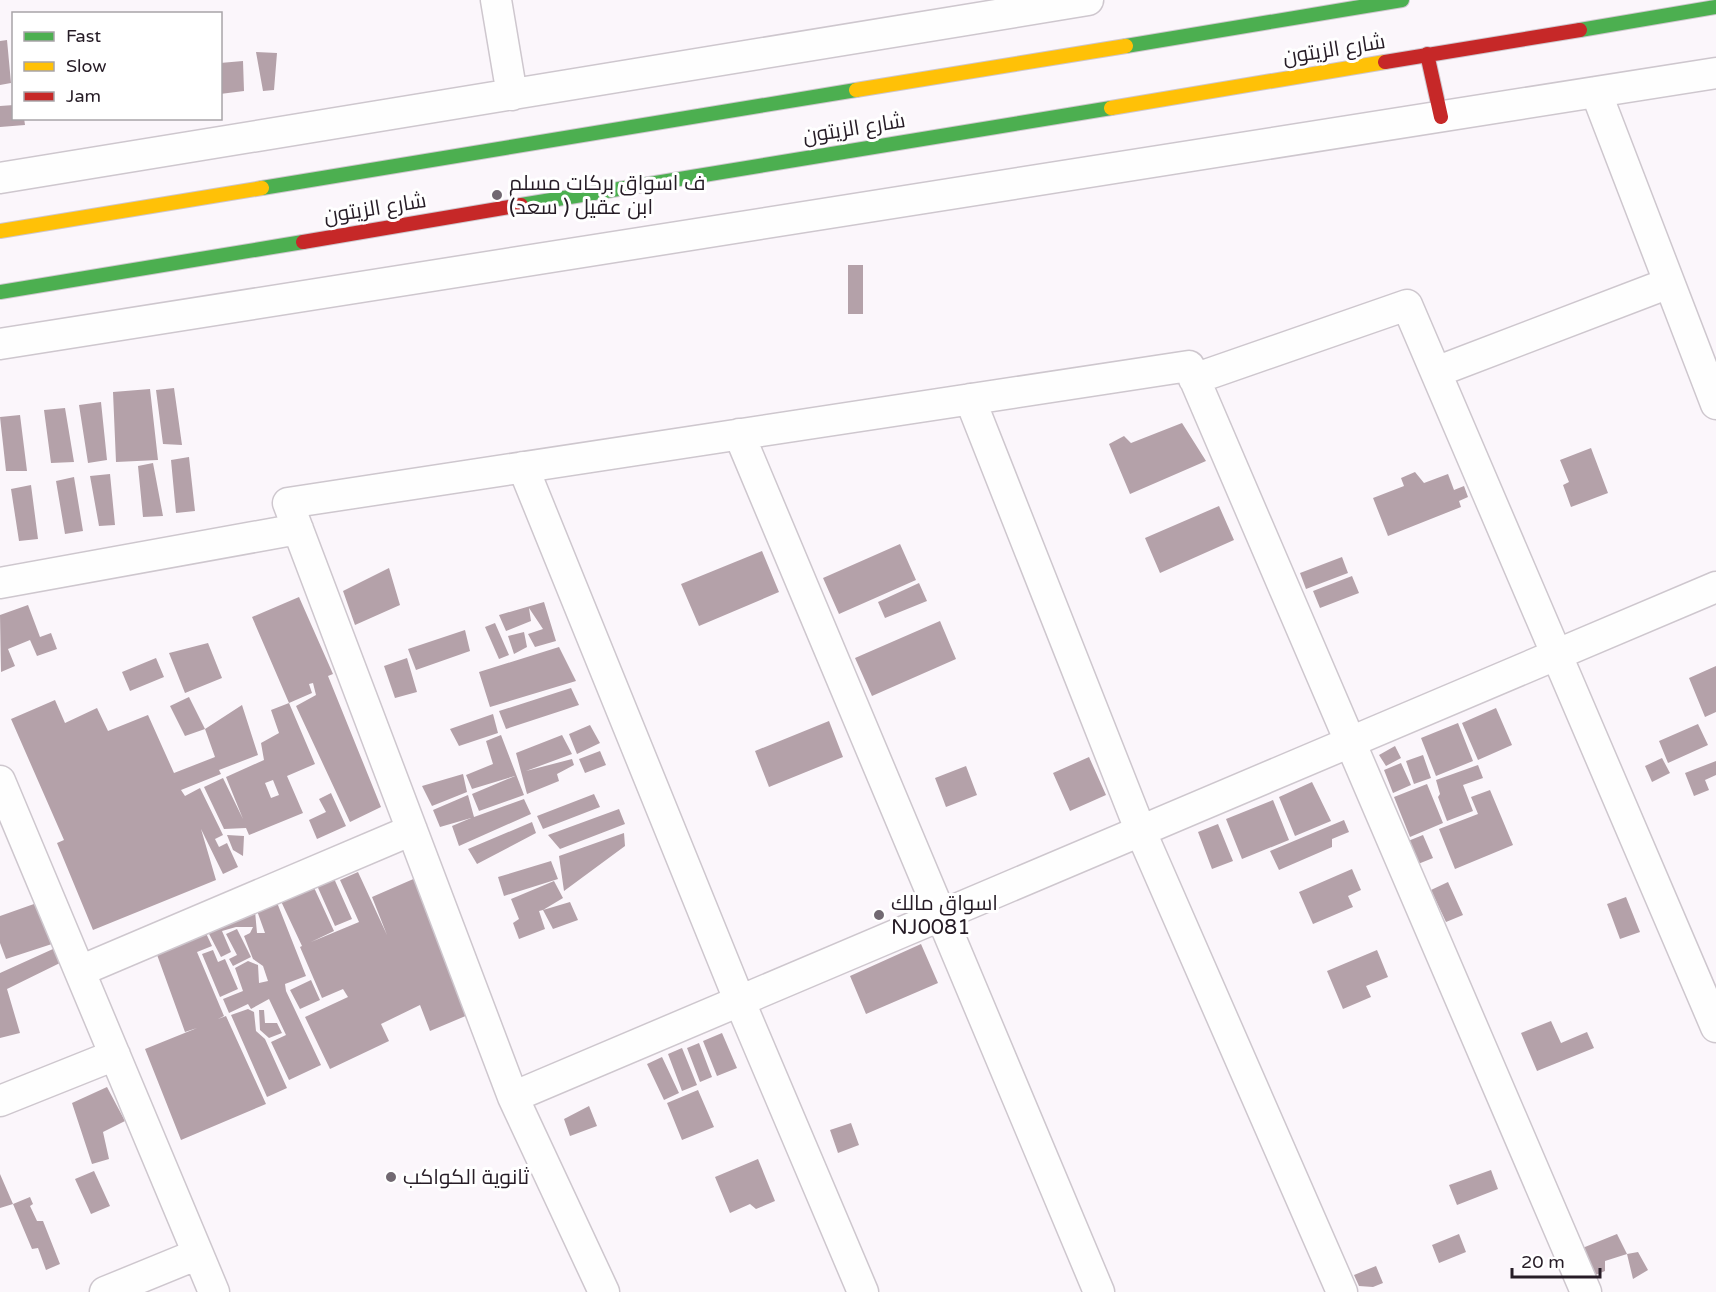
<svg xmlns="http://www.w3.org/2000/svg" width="1716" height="1292" font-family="'Varela Round',Cairo,sans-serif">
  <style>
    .building { fill: #b4a1a9; fill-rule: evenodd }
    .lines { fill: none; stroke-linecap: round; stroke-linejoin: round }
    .street-casing { stroke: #cec7ce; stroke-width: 33 }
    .fast-casing { stroke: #cec7ce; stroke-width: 16 }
    .slow-casing { stroke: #cec7ce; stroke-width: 16 }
    .jam-casing { stroke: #cec7ce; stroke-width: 16 }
    .street { stroke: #fefefe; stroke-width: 30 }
    .fast { stroke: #4caf50; stroke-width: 14 }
    .slow { stroke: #ffc107; stroke-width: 14 }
    .jam { stroke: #c62828; stroke-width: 14 }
    .poi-dot { fill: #716871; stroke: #fff; stroke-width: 2 }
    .labels { text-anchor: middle; stroke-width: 6; stroke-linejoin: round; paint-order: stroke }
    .street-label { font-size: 21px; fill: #261c26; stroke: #fff }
    .poi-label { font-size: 21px; fill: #261c26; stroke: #fff; text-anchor: start }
  </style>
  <rect width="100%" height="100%" fill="#fbf6fb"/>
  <!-- building -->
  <path class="building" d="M7,40L11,83L0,85V41Z
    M256,52L277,53L274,90L263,91Z
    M243,61L244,91L220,94V63Z
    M14,105V118H24L25,125L0,127V106Z
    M848,265H863V314H848Z
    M174,388L182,445L163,444L156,390Z
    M150,389L158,460L116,462L113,392Z
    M101,402L107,460L88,463L79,405Z
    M65,408L74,462L51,463L44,410Z
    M20,415L27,471H6L0,417Z
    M1182,423L1206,461L1130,494L1109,444L1124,436L1131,443Z
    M1591,448L1608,493L1571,507L1563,485L1569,482L1560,460Z
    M189,457L195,511L176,513L171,460Z
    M153,463L163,516L143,517L138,466Z
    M1415,472L1424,483L1448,474L1454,490L1464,486L1468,497L1459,501L1461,507L1388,536L1373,498L1404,486L1401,478Z
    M110,474L115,525L99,526L90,476Z
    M74,477L83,531L65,534L56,481Z
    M31,485L38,539L19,541L11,489Z
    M1219,506L1234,540L1160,573L1145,538Z
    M900,544L916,580L839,614L823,578Z
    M762,551L779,592L699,626L681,584Z
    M1342,557L1348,573L1306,589L1300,573Z
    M389,568L400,605L355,625L343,591Z
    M1352,576L1359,593L1320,608L1313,591Z
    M919,583L927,601L885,618L878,602Z
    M299,597L333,674L328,676L381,807L350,822L296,706L316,695L313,683L309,684L312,693L289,703L252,617Z
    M544,602L556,641L535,647L528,634L543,629L529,608L531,621L506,631L499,615Z
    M28,605L40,637L51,633L57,649L37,656L30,640L8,649L15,666L1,672L0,615Z
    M940,621L956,659L872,696L855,658Z
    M495,623L509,655L499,659L485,627Z
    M465,630L470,651L416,670L408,649Z
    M524,632L527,647L514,654L508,636Z
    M208,643L222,678L185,693L169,653Z
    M559,647L576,681L490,707L479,672Z
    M156,658L164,677L130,691L122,672Z
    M407,658L417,692L395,698L384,666Z
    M1716,666V712L1705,717L1689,678Z
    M571,688L579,705L506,729L499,711Z
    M189,697L205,729L242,705L258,755L219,770L221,774L181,790L185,796L200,788L223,835L215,839L219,847L227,843L238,867L223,874L201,829L216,880L93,930L57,843L64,840L11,719L55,700L65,723L97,708L108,731L148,715L174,773L215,757L205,729L185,736L170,706Z
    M289,703L315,764L287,776L303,813L249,835L246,828L224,829L204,787L223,778L243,819L226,777L264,760L261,743L279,733L271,710ZM273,780L279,795L271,798L265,783Z
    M1496,708L1512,745L1478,760L1462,723Z
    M493,714L498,733L459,746L450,729Z
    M829,721L843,757L769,787L755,751Z
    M1458,723L1473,761L1436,776L1421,738Z
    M1698,724L1708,745L1668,763L1659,741Z
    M590,725L600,743L577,754L569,734Z
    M501,735L524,795L479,811L472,794L515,776L472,789L466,775L493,764L486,741Z
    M562,735L572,754L526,771L572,759L574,765L557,774L559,781L527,794L516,753Z
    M1395,746L1401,758L1386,766L1379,755Z
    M600,751L606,765L585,773L579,759Z
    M1423,755L1431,778L1414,784L1406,761Z
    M1089,757L1106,795L1070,811L1053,773Z
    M1662,758L1670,773L1652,782L1645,766Z
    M1716,761V775L1705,780L1709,790L1694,796L1685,773Z
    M1401,763L1411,785L1393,793L1384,770Z
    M1478,765L1483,778L1463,785L1473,811L1447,821L1438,797L1440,794L1436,780Z
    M966,766L977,795L946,807L935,778Z
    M463,774L467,792L432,806L422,786Z
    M1312,782L1331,821L1295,836L1279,797Z
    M1427,784L1443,823L1410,837L1394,797Z
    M1490,790L1513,845L1455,869L1439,829L1478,814L1471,797Z
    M331,793L346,826L317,839L309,820L326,812L319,799Z
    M594,794L600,807L543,829L537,816Z
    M468,795L474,817L524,799L531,814L459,846L452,826L471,818L440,827L433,810Z
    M1273,800L1289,840L1242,859L1226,819Z
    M619,809L625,824L560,849L548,835Z
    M1344,820L1349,832L1332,839V847L1279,870L1270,851Z
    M532,822L536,833L477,864L468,849Z
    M1218,824L1233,861L1212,869L1198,832Z
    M624,833L625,846L564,891L559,856Z
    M227,835L244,836L243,856L233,850Z
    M1423,835L1433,858L1418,864L1408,841Z
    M551,861L558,879L504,896L498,877Z
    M1352,869L1361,890L1348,896L1353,907L1313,924L1299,892Z
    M358,872L387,935L372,897L418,877L475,1012L430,1031L420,1005L381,1024L389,1041L330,1069L305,1017L348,997L343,989L322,998L300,947L302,946L279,897L311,881L334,931L311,942L359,922L340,880Z
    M332,874L352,919L335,926L315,881Z
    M554,881L563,898L543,910L570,902L578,920L553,929L543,910L539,911L545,929L519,939L513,923L519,919L511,899Z
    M1448,882L1463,915L1446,922L1431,890Z
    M1626,897L1640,932L1620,939L1607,904Z
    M276,900L306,976L285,984L286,991L321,1065L289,1080L271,1042L286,1035L269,999L251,1009L248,1004L229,1013L223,999L243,991L235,968L248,961L258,965L259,983L268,981L263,966L253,959L244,936L250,933L253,927H236L222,931L231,952L221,957L206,928L255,911L257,933H265L256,908Z
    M34,904L55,943L6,959L0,943V916Z
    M204,929L212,946L197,952L224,1016L218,1019L226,1016L266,1104L181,1140L145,1049L197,1028L185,1032L156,952Z
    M237,929L251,957L233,966L229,959L237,955L226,934Z
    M921,944L938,983L866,1014L850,976Z
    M53,949L64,961L7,989L20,1033L0,1038V973Z
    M213,950L218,962L225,959L238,989L220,997L202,954Z
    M1377,950L1388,977L1366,986L1371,997L1343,1009L1327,971Z
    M311,980L320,1000L300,1009L290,990Z
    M248,1009L254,1012L256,1031L265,1039L287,1088L267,1097L231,1015Z
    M259,1010H264L265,1023H277L282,1033L269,1038L260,1030Z
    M1551,1021L1561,1043L1587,1032L1594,1048L1537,1071L1521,1033Z
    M722,1033L737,1068L717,1076L703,1041Z
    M699,1043L712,1077L700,1082L687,1048Z
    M682,1048L697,1085L682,1091L668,1054Z
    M662,1057L679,1093L664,1100L647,1064Z
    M107,1087L125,1121L103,1132L109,1159L92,1164L72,1103Z
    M698,1090L714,1127L682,1140L667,1103Z
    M589,1106L597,1126L570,1136L564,1119Z
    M851,1123L859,1145L838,1153L830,1130Z
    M758,1159L775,1201L756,1209L750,1204L730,1213L715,1177Z
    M1491,1170L1498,1189L1457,1205L1449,1185Z
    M94,1171L110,1206L91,1214L75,1179Z
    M0,1174L13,1204L0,1208Z
    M30,1197L33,1204L30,1206L37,1221H43L60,1264L46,1270L38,1248L32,1249L13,1204Z
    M1459,1234L1466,1252L1439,1263L1432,1245Z
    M1617,1234L1627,1254L1605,1261V1271L1591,1277L1580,1249Z
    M1638,1252L1648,1270L1633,1279L1627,1254Z
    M1376,1266L1383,1283L1373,1287L1359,1286L1354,1275Z"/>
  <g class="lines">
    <defs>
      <path id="street" d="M496,0L512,95
        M1596,92L1716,404
        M0,178L1088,0
        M0,344L1716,73
        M1436,372L1669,283
        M1194,379L1407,305L1716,1027
        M970,399L1141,832L1342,1292
        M739,434L1099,1292
        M523,467L740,1002L863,1292
        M0,583L298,529
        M0,781L214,1292
        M80,971L412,830
        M513,1097L1716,587
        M0,1101L115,1055
        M105,1292L198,1254
        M604,1292L513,1097L288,503L1189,366L1586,1292"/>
      <path id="fast" d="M1580,30L1716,7
        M1126,46L1402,0
        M262,188L856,90
        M521,205L1111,108
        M0,292L303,242"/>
      <path id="slow" d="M856,90L1126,46
        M1111,108L1385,62
        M0,231L262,188"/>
      <path id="jam" d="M1427,54L1441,117
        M1385,62L1580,30
        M303,242L521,205"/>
    </defs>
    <!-- street casing -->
    <use href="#street" class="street-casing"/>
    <!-- fast casing -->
    <use href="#fast" class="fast-casing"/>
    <!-- slow casing -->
    <use href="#slow" class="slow-casing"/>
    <!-- jam casing -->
    <use href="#jam" class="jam-casing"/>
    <!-- street -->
    <use href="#street" class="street"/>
    <!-- fast -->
    <use href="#fast" class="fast"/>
    <!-- slow -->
    <use href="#slow" class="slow"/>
    <!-- jam -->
    <use href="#jam" class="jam"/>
  </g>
  <!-- markers -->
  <g class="poi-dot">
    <circle cx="497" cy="195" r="6"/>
    <circle cx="879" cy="915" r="6"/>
    <circle cx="391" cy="1177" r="6"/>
  </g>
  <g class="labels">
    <!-- street labels -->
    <g class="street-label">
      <text transform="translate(1334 49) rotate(-9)" y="7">شارع الزيتون</text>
      <text transform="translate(854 128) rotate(-9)" y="7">شارع الزيتون</text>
      <text transform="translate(375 208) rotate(-9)" y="7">شارع الزيتون</text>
    </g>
    <!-- poi labels -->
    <g class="poi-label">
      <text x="509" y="190">ف اسواق بركات مسلم<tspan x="509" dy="24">ابن عقيل ( سعد)</tspan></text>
      <text x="891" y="910">اسواق مالك<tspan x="891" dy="24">NJ0081</tspan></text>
      <text x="403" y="1184">ثانوية الكواكب</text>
    </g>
  </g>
  <!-- legend -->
  <rect x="12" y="12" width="210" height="108" fill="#ffffff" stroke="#a8a4a8" stroke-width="1.5"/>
  <rect x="24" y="32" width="30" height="9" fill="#4caf50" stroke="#a8a4a8" stroke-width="1.5"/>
  <text x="66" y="42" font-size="18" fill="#261c26">Fast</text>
  <rect x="24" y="62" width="30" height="9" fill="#ffc107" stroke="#a8a4a8" stroke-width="1.5"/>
  <text x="66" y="72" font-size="18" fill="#261c26">Slow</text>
  <rect x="24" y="92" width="30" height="9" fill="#c62828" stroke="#a8a4a8" stroke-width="1.5"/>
  <text x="66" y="102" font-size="18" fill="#261c26">Jam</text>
  <!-- scale -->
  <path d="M1512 1268v9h88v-9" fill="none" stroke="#261c26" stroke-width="3"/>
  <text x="1521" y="1268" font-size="18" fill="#261c26" stroke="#ffffff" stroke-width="4.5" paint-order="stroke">20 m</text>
</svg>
